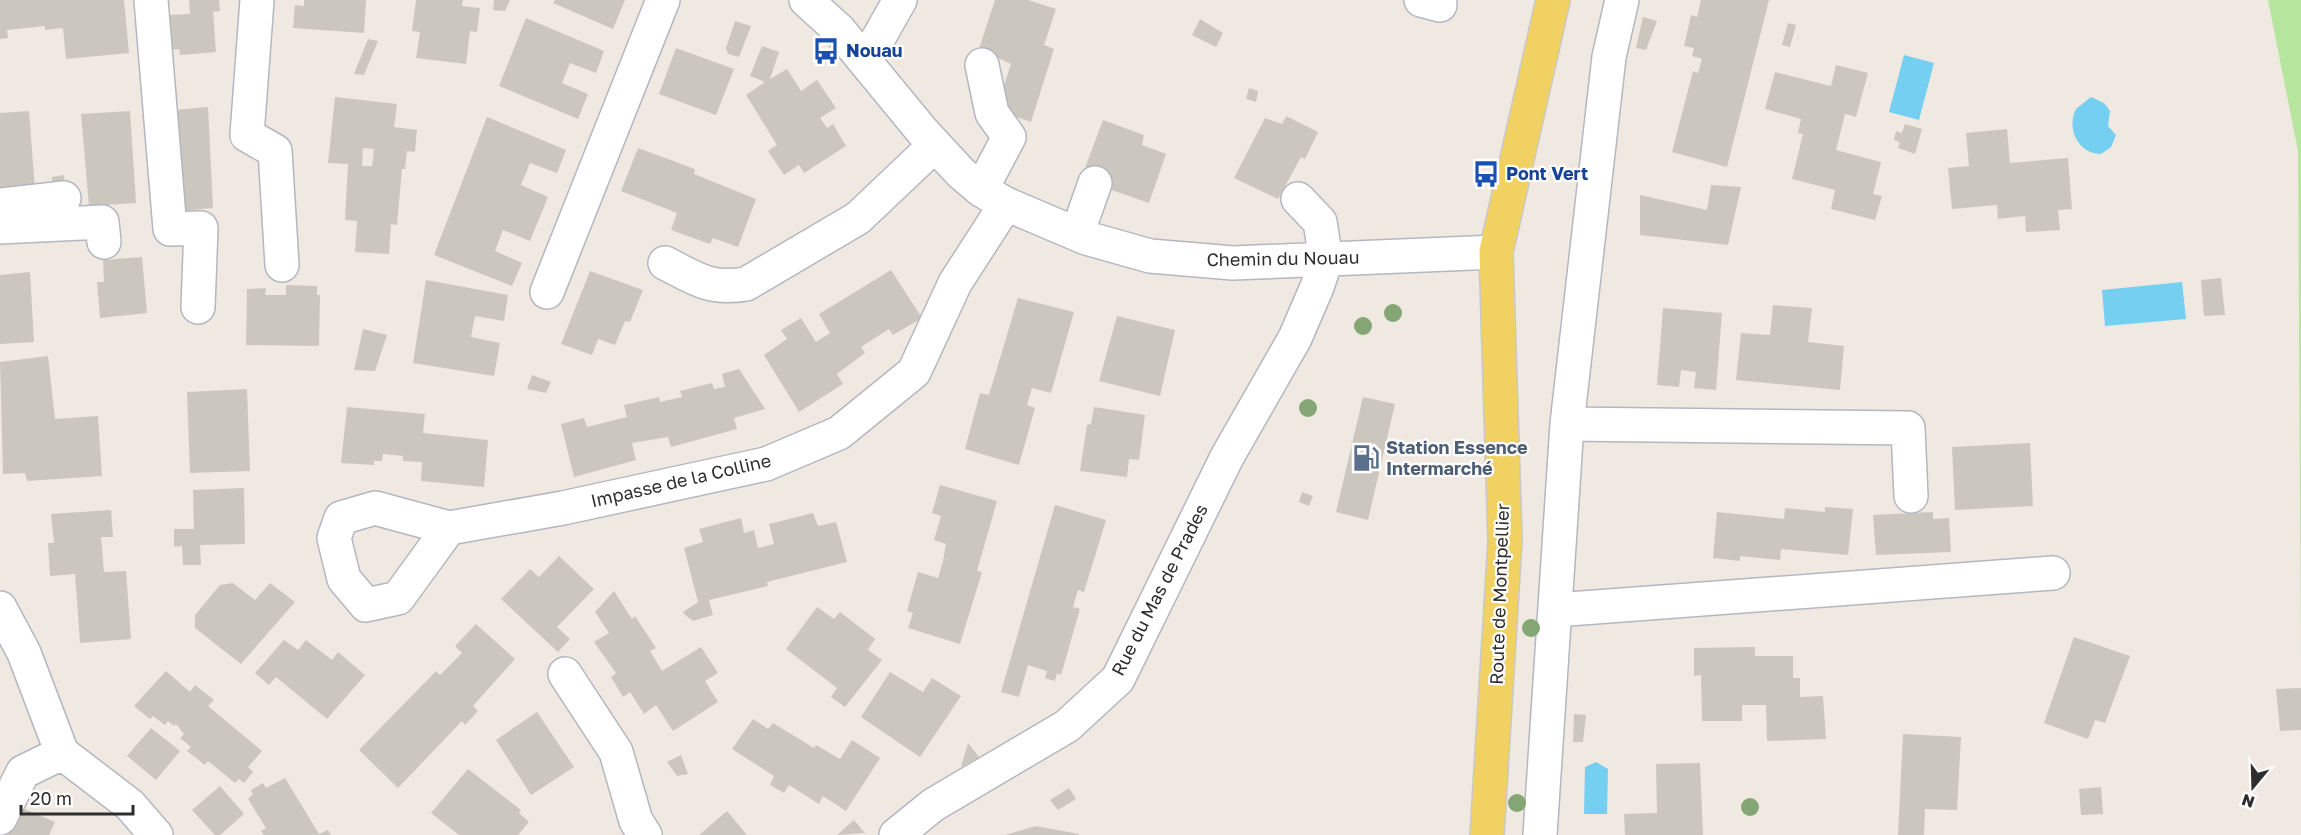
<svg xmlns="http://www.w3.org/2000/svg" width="2301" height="835" font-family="'Golos Text',sans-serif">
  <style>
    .green { fill: #b6e59e }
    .water { fill: #75cff0 }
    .building { fill: #cbc7bf; fill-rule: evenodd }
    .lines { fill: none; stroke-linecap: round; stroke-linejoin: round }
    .minor-casing { stroke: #b4b7c1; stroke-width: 36 }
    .major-casing { stroke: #c9c9c9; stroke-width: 36 }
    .minor { stroke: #fff; stroke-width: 33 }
    .major { stroke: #f2d163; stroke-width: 33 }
    .tree { fill: #84a574 }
    .labels { text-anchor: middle; stroke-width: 4.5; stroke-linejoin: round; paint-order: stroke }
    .transit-label { font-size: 18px; font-weight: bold; fill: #164399; stroke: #fff; text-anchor: start }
    .street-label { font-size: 18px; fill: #2e2e2e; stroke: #fff }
    .service-label { font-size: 18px; font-weight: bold; fill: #4e5e75; stroke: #fff; text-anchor: start }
  </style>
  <rect width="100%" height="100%" fill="#efe9e1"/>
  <!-- green -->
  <path class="green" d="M2268,0H2301V658L2298,151Z"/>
  <!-- water -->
  <path class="water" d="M1904,55L1934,63L1919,120L1889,112Z
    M2091,97L2104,103L2110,111L2108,126L2116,135L2111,147L2101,154C2078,154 2066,128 2076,109Z
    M2182,282L2186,319L2105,326L2102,290Z
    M1596,762L1608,769L1607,814H1584L1585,767Z"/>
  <!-- building -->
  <path class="building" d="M0,0H124L129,53L66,59L63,28L45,30V26L7,30L8,38L0,39Z
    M189,0H219L220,11L213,12L216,52L180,55L179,49L171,50L169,15L190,14Z
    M304,0H366L364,33L293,28L295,5L304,6Z
    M416,0H463L462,6L480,8L477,32L470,31L466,64L416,58L420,32L412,31Z
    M494,0H510L505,11L493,10Z
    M555,0H625L613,29L553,3Z
    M995,0H1028L1056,9L1044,45L1054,49L1031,122L996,110L1011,64L979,49Z
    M1701,0H1769L1727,167L1672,152L1693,71L1698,73L1702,59L1692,56L1694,48L1684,46L1691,15L1697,17Z
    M1643,17L1657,21L1646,50L1636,48Z
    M526,18L604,51L596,73L570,63L562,83L588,94L578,119L499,86Z
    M1200,19L1223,33L1216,47L1192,35Z
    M735,21L751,26L739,57L728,54L726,48Z
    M1788,23L1796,25L1790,47L1782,45Z
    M368,39L378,41L364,75L354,74Z
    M762,46L779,52L770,79L787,69L801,91L817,80L836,108L820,118L827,128L833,124L846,146L804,173L799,165L784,175L768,151L777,145L746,95L765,82L750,76Z
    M676,48L734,69L716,115L659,94Z
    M1836,65L1868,73L1856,117L1845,114L1836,150L1881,162L1873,194L1882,196L1875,220L1831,209L1835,190L1792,179L1803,134L1798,133L1801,119L1765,109L1775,72L1831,86Z
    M1249,88L1258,91L1256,102L1246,99Z
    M335,97L397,104L394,127L417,130L415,152L407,151L405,169H402L397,225L391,224L389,254L355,252L357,221L345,220L348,164L328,163ZM363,148L374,149L372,166H362Z
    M208,107L213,208L181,211L174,110Z
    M29,111L35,190L0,193V113Z
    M130,111L136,203L89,206L81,114Z
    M1286,116L1318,132L1305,159L1301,157L1278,199L1234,178L1265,118L1282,124Z
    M487,117L566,150L557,173L530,163L521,185L548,197L530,241L503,230L495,251L522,263L512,286L434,255Z
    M1103,120L1144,135L1142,145L1166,154L1149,203L1103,187L1106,176L1085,168Z
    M1905,124L1922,129L1915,154L1898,148L1900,142L1894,140L1896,131L1902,133Z
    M2007,129L2010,163L2068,158L2072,209L2058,210L2060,230L2026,232L2025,216L1998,219L1997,205L1952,209L1948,168L1969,166L1966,133Z
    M638,148L695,169L694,174L756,199L738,247L713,238L710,244L671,230L677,213L621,191Z
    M64,175L65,188L53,190L52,177Z
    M1711,185L1741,187L1728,245L1640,235V195L1707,210Z
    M142,257L147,313L100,318L97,282H104L103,260Z
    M891,270L922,318L893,335L889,329L861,347L865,353L837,374L843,384L799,412L764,355L787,339L781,330L801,318L816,342L830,333L819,314Z
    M590,271L643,290L630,322L625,321L615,345L598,339L592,355L561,344Z
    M30,272L34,342L0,344V275Z
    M2221,278L2225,315L2204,316L2201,280Z
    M426,280L508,295L504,321L475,316L471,337L500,343L494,376L413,363Z
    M286,285L317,286V295H320L319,346L246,345L247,289L266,288L265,295H286Z
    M1018,298L1074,312L1051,393L1032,388L1027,405L1035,408L1019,465L965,449L980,393L989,395Z
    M1773,305L1812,308L1808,342L1844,346L1840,390L1736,380L1741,333L1770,335Z
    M1663,308L1722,313L1716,390L1694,388L1696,372L1681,370L1679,387L1657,385Z
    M1117,316L1175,330L1160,396L1099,381Z
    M363,329L387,335L375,371L354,370Z
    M48,356L55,419L98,416L102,476L27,481L25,473L3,474L0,362Z
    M739,369L765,409L734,418L737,429L671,447L668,437L632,443L636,460L574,477L561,424L584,418L587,427L627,417L624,405L659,397L660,402L682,397L680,391L712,383L714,389L725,387L722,374Z
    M532,375L551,382L546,393L527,389Z
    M247,389L250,471L190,473L187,392Z
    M1363,397L1395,404L1368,520L1336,512Z
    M347,407L425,414L423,433L488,440L484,487L421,481L422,462L403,461V456L383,454L382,461H374V465L341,463Z
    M1094,407L1145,415L1139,460L1129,459L1127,477L1080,471L1087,425L1091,424Z
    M2030,443L2033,506L1955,510L1952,447Z
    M940,485L997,501L977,571L982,572L960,644L908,628L913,613L907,611L918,572L938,578L943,561L946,544L934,540L941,516L932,513Z
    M244,488L245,544L200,545L201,565H183L182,546L174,547V529H194L193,490Z
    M1302,492L1313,496L1309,506L1299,502Z
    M1055,505L1106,520L1084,592L1078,590L1073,607L1080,609L1061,675L1057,673L1055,681L1045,678L1047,671L1028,665L1019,697L1001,692Z
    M1825,507L1853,509L1848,555L1781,549L1780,560L1740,556V561L1713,558L1717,512L1784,519L1785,508L1825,512Z
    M111,510L113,537H101L104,572L126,571L131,639L80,643L75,574L50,576L48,543H54L51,514Z
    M1933,512V519L1949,518L1951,552L1876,555L1873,515Z
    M813,513L818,526L836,522L847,562L767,582L768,586L709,600L713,615L693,621L685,615L683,612L698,602L684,548L703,542L699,529L741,518L744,533L754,530L758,548L774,544L769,524Z
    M559,556L594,589L557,627L570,639L558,652L501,599L530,569L539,577Z
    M233,583L255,600L270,583L295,602L241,664L195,628V615L220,585Z
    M614,591L632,619L635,616L656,648L650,651L662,671L701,647L718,673L705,681L718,702L673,731L656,705L644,714L630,692L623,697L611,677L616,673L594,642L609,633L595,612Z
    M817,607L834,619L840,612L875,639L868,650L882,660L845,707L831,697L837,688L786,649Z
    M476,624L515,659L473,706L478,711L465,725L462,721L398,788L359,750L436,671L440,675L462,653L455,646Z
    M2074,637L2130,656L2105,723L2095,720L2088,739L2044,723Z
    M284,640L298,650L306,640L332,660L338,652L365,675L327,719L276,677L269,685L255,673Z
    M1755,647V656H1793V678H1800V697L1823,696L1826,739L1767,741L1766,705H1742V721H1702L1701,675L1694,676V648Z
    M166,671L190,692L195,685L214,700L208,706L262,751L248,767L253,772L244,783L239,779L235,783L208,761L205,765L187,751L191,747L180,738L184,734L176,724L174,726L168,721L165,725L153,716L150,719L134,706Z
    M890,672L923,692L932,678L961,696L920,757L861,717Z
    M2301,688V730L2280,731L2276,689Z
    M537,712L574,767L531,795L496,740Z
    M1574,714L1586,715L1583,742H1573Z
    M753,719L768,729L773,723L814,748L816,745L840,759L852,740L880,758L846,811L823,796L819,804L789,785L784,793L770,785L774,776L732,749Z
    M151,728L180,751L156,780L127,756Z
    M1903,734L1961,737L1957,810L1925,809L1924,835H1898Z
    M968,743L979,757L961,767Z
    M681,755L688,774L677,776L667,762Z
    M1700,763L1703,835H1625L1624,814L1657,813L1656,764Z
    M468,769L521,810L519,813L529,822L518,835H459L431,813Z
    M285,778L319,834L328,830L331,835H264L261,831L266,828L248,799L253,794L251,790L263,783L266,788Z
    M220,786L244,814L220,835H215L192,810Z
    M2101,787L2103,814L2081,815L2079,789Z
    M1069,788L1076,799L1058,810L1050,800Z
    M20,807L55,822L49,835H8Z
    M727,811L747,835H699Z
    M854,820L865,833L837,835Z
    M1036,826L1079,834V835H1005Z"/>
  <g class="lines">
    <defs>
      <path id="minor" d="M151,0L170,229L201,228L198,307
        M257,0L247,135L275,151L282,265
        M806,0L839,30L923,132L961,173L981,190L1006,204L1086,238L1150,256L1233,263L1496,252
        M1421,0L1440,5
        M866,60L900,0
        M981,190L1009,137L992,113L982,65
        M0,205L64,198
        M0,227L102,222L104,242
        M1077,234L1095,183
        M665,263C696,279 710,290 746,284L858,218L935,145
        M547,292L663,0
        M1567,424L1908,428L1911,496
        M449,528L398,598L366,605L344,579L334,538L341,518L375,508L449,528L563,508L766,464L839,433L914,372L955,283L1006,204
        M0,608L24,653L62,753L130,805L156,835
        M1555,610L2053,573
        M565,674L616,752L636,821L645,835
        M0,818L23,772L62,753
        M896,835L933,805L1067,726L1118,679L1227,457L1295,338L1317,287L1326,260L1320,222L1298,199
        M1540,835L1567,424L1609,57L1622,0"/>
      <path id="major" d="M1487,835L1505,541L1496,252L1553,0"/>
    </defs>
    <!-- minor casing -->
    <use href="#minor" class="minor-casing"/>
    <!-- major casing -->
    <use href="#major" class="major-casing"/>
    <!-- minor -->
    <use href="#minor" class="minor"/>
    <!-- major -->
    <use href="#major" class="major"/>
  </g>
  <!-- trees -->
  <g class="tree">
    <circle cx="1393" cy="313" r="9"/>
    <circle cx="1363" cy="326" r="9"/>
    <circle cx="1308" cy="408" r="9"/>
    <circle cx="1531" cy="628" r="9"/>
    <circle cx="1517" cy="803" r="9"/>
    <circle cx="1750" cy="807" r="9"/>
  </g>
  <!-- icons -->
  <defs>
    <symbol id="bus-bare" viewBox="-9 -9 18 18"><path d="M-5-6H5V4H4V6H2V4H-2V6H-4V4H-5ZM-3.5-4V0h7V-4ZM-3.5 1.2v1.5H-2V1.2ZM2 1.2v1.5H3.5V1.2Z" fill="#1a4fb4" stroke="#fff" stroke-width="2.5" paint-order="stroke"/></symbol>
    <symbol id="fuel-bare" viewBox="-9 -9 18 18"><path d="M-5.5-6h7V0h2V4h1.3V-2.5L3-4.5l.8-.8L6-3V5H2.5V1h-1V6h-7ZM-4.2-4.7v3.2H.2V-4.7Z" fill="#5c6f8a" stroke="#fff" stroke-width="2.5" paint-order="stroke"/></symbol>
  </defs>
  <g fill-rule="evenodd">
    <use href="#bus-bare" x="807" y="32" width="38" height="38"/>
    <use href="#bus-bare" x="1467" y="155" width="38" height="38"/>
    <use href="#fuel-bare" x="1347" y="439" width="38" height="38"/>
  </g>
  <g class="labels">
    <!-- transit labels -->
    <g class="transit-label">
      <text x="846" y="57">Nouau</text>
      <text x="1506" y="180">Pont Vert</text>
    </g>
    <!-- street labels -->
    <g class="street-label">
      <text transform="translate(1283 259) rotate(-1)" y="6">Chemin du Nouau</text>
      <text transform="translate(681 481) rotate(-13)" y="6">Impasse de la Colline</text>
      <text transform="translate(1160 590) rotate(-63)" y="6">Rue du Mas de Prades</text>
      <text transform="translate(1500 594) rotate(-88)" y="6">Route de Montpellier</text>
    </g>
    <!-- service labels -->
    <g class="service-label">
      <text x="1386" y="454">Station Essence<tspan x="1386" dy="21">Intermarché</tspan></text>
    </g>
  </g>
  <!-- north arrow -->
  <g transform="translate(2253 787) rotate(199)" stroke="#ffffff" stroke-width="4.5" paint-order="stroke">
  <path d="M0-4.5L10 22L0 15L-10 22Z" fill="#2e2e2e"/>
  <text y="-9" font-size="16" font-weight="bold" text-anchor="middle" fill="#2e2e2e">N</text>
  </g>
  <!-- scale -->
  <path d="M21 805v9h112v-9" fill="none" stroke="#2e2e2e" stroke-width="3"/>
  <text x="30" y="805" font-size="18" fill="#2e2e2e" stroke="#ffffff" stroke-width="4.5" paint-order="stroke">20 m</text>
</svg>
